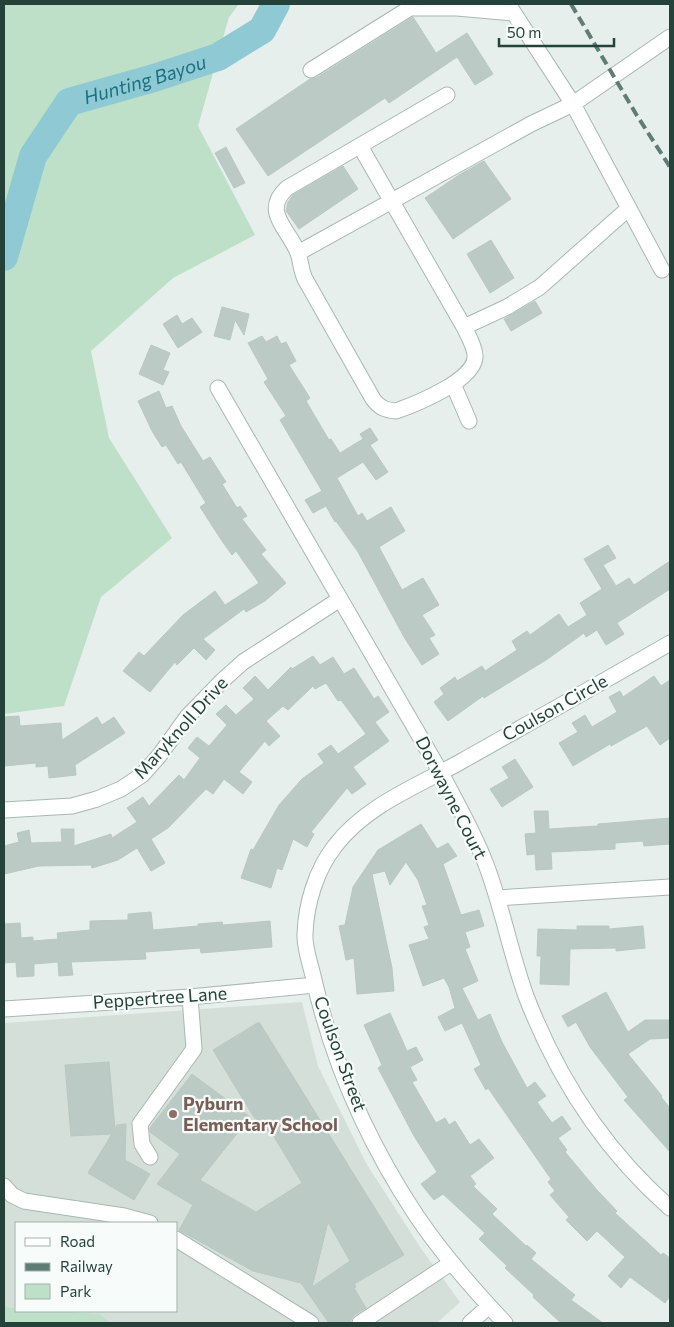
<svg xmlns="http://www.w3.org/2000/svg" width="674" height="1327" font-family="Commissioner,sans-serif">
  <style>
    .built { fill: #d4dfda }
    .green { fill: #bfe0c8 }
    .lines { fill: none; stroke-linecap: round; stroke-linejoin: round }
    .river { stroke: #8ec9d4; stroke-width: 28 }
    .building { fill: #bbcac4; stroke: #b8c9c2; fill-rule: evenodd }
    .minor-casing { stroke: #a8b8b2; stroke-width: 17 }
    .minor { stroke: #fff; stroke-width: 15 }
    .rail { stroke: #5f7d75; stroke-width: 4; stroke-dasharray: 10 5; stroke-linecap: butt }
    .education-dot { fill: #8d6e63; stroke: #f7fbf9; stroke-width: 2 }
    .labels { text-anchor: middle; stroke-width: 4.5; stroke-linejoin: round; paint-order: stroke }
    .street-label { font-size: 18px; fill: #24423a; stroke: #f7fbf9 }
    .education-label { font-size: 18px; font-weight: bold; fill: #785e54; stroke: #f7fbf9; text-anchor: start }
    .water-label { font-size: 19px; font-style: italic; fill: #1c6f80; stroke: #f7fbf9 }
  </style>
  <rect width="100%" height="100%" fill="#e6efeb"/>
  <!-- built -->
  <path class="built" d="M302,1002L318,1066L366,1163L420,1247L460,1302L437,1323H326L324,1322L320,1323H111L100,1314L61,1311H176V1223H16V1308L7,1307L4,1303V1023Z"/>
  <!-- green -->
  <path class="green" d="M4,4H239L229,17L198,126L255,235L173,278L91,351L109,438L172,538L101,597L64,706L4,714Z
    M4,1303L7,1307L16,1308V1311H61L100,1314L111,1323H4Z"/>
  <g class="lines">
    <!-- river -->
    <path class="river" id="s1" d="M4,257L33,156L69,102L154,78L218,57L262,30L276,4"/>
  </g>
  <!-- building -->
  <path class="building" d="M413,17L436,53L467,33L493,74L475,85L457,57L389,103L385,98L268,176L236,129L310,79L316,78Z
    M226,147L245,183L234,188L215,153Z
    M484,161L511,199L453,239L425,198L459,175Z
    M343,166L358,189L299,229L286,211L288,202L293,195Z
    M491,240L514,278L490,293L467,254Z
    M535,301L542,313L511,331L504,319Z
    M222,307L249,314L244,335L235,320L230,340L214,336Z
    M177,315L182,324L192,318L202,332L178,348L163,324Z
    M262,336L266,342L277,336L281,344L286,342L296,361L289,365L310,398L306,401L329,440L331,439L340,453L363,439L360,434L370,428L378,440L370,445L388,472L376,480L363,462L337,478L358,516L362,513L367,521L391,507L405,531L379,547L402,590L423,578L439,605L422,615L435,635L429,638L439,654L422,665L404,637L358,552L336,521L335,522L326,506L313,513L305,500L322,491L280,420L286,416L264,382L268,379L248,343Z
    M151,345L170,353L163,370L169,372L163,385L139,374Z
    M159,391L166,408L172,406L181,426L203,461L210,457L226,482L222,484L237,508L240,506L247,516L242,519L266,550L261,554L286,583L265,601L246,612L244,609L203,639L215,650L206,660L194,648L177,665L175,662L150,692L123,671L139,652L144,656L183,615L215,591L225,605L259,583L236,551L232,555L222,541L200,507L206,503L181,462L178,464L166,445L162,447L152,431L138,401Z
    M608,545L616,558L603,565L616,586L629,578L634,585L670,561V589L617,623L624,634L606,645L597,630L586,637L584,633L546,660L484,698L483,696L448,721L434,702L444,694L440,688L455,677L457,681L482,666L485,671L517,650L512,641L527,631L530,635L559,614L568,627L587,615L580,603L602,589L584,559Z
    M313,656L320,665L333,657L344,674L354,668L374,699L378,696L389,712L375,722L389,741L353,767L366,784L352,794L347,788L311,832L314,834L307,847L293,839L282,870L277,868L271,888L241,878L251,849L253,850L279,805L302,779L324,763L318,754L331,745L338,754L366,734L341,700L338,701L326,683L315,689L313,686L288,710L283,706L266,721L280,736L269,746L265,741L239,772L252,782L243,794L224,779L213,794L206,789L168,828L151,839L165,863L151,871L137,848L118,860L92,868L91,865L39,866L4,874V846L19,842L17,833L29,830L31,843L62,842L61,829H74V846L111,834L112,838L137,822L127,808L143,797L149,806L179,775L184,780L200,758L188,748L197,737L209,746L227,725L216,714L226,705L236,715L254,699L243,688L255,676L268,690L291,667L292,669Z
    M654,676L661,686L670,680V738L660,745L647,726L611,746L610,744L573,766L559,743L578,732L572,723L585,715L592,727L617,712L609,697L620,691L623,697Z
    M19,716L20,726L61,723L62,740L97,717L102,725L114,717L125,733L75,765L76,775L49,778L48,766L36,767V763L4,766V717Z
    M515,759L533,787L502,807L490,789L509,778L502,767Z
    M534,811H548L549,829L598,826V824L670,818V844L644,846L643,841L615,843V849L551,852L552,869L536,870L535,854L527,855L525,834L536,833Z
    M421,824L437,849L448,843L457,856L443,864L461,915L479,910L484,926L465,932L470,947L465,949L478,981L462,988L478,1020L490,1014L502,1042L527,1088L535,1082L546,1096L537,1102L552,1123L562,1116L571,1129L558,1138L567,1150L565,1152L597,1190L617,1211L615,1213L661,1255L663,1253L670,1258V1296L665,1303L630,1277L621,1288L608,1276L625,1257L597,1231L587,1241L566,1220L569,1217L550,1195L555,1191L548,1182L551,1179L488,1088L486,1090L474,1069L481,1065L462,1023L445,1031L438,1017L455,1008L449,987L444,978L423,986L409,945L429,939L424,927L429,925L422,906L427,905L418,880L406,862L390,885L385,871L372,874L392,968L394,991L357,994L354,958L346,960L339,926L345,925L353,887L378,850Z
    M151,912L153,930L198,926V924L222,922L223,925L270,921L272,947L201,953L200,948L145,952L146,959L71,962L73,975L59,976L58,962L34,964V976L17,977L16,962L4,963V924L20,923L21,938L33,937V941L58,939L57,933L90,930V921L128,920V914Z
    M577,926H609V929L643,926L645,948L616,951V948L570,949L569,985L540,984L541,956H537L538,929L577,930Z
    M606,992L628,1032L645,1020H670V1038L650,1039L628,1054L662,1096L661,1097L670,1108V1152L624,1100L628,1097L590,1047L576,1022L568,1027L562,1016Z
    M390,1013L407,1051L416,1047L423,1060L410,1067L417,1080L412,1082L436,1123L445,1118L449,1125L455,1121L470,1145L479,1139L494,1158L470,1176L476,1184L473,1186L497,1209L492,1214L526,1246L527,1245L536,1253L531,1259L575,1295L571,1300L603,1323H561L533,1297L534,1295L505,1268L507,1266L479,1239L485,1233L443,1194L434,1200L421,1184L437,1172L414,1136L378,1068L382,1065L364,1025Z
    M259,1022L404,1255L354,1284L356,1287L354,1288L366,1308L354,1315L349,1323H329L301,1283L253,1271L179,1230L193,1205L157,1184L180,1154L150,1132V1128L192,1074L250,1117L200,1180L256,1212L302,1183L270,1130L265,1132L252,1114L213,1050ZM328,1222L350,1261L312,1287Z
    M109,1062L115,1129L117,1125L126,1124L125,1160L150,1174L134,1200L88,1173L112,1134L71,1136L65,1065Z"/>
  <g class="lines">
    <defs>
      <path id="minor" d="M508,4L573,104L662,270
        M311,70L410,8H457L513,13
        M360,146L464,327C468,335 475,347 475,356C476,380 416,404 396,411C385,410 380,408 373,399L305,279C301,271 301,262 298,253C289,229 261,212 287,188L447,95
        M298,253L531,124L573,104L670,37
        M464,327L507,307L540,287L629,208
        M453,384L469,421
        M218,388L441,773C456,802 473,831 485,862C502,905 510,952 526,996C557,1077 605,1151 670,1208
        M4,810L72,806L97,799L121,789L142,775L159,756L187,717L223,680L243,662L340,599
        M497,898L670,887
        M4,1009L190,997L315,985
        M150,1157L142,1144L140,1124L194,1049L190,997
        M4,1186L12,1195L24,1201L124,1216L150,1223
        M176,1239L311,1323
        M360,1323L451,1263
        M470,1323L489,1306
        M505,1323C473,1289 442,1254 416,1215C369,1144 333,1063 314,980C311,965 304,948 305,934C306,904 316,870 335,846C366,805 418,786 462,761C531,722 601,683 670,643"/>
    </defs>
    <!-- minor casing -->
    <use href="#minor" class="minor-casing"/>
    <!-- minor -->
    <use href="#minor" class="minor"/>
    <!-- rail -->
    <path class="rail" d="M571,4L636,114L670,167"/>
  </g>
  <!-- markers -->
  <circle class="education-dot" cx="173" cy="1114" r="5"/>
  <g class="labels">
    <!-- street labels -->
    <g class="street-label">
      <text transform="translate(555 708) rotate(-29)" y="6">Coulson Circle</text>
      <text transform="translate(181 728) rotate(-48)" y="6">Maryknoll Drive</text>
      <text transform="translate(451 798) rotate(63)" y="6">Dorwayne Court</text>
      <text transform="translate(160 998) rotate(-4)" y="6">Peppertree Lane</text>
      <text transform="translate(340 1054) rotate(70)" y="6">Coulson Street</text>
    </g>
    <!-- education labels -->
    <g class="education-label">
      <text x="183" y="1110">Pyburn<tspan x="183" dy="21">Elementary School</tspan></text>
    </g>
    <!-- water labels -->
    <g class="water-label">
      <text dy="7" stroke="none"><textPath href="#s1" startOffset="249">Hunting Bayou</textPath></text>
    </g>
  </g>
  <!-- border -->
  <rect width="674" height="1327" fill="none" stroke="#24423a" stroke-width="10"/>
  <!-- legend -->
  <rect x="15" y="1222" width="162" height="90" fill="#f7fbf9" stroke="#a3b1ad"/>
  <rect x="25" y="1238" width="25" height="8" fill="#ffffff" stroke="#a3b1ad"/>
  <text x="60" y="1247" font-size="15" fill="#24423a">Road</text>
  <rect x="25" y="1263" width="25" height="8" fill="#5f7d75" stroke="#a3b1ad"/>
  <text x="60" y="1272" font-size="15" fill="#24423a">Railway</text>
  <rect x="25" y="1284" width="25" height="15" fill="#bfe0c8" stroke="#a3b1ad"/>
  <text x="60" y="1297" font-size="15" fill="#24423a">Park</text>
  <!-- scale -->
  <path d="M499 38v8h115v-8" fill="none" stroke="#24423a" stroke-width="2.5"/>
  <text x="507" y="38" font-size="15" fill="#24423a" stroke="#f7fbf9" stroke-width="4" paint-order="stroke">50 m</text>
</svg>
